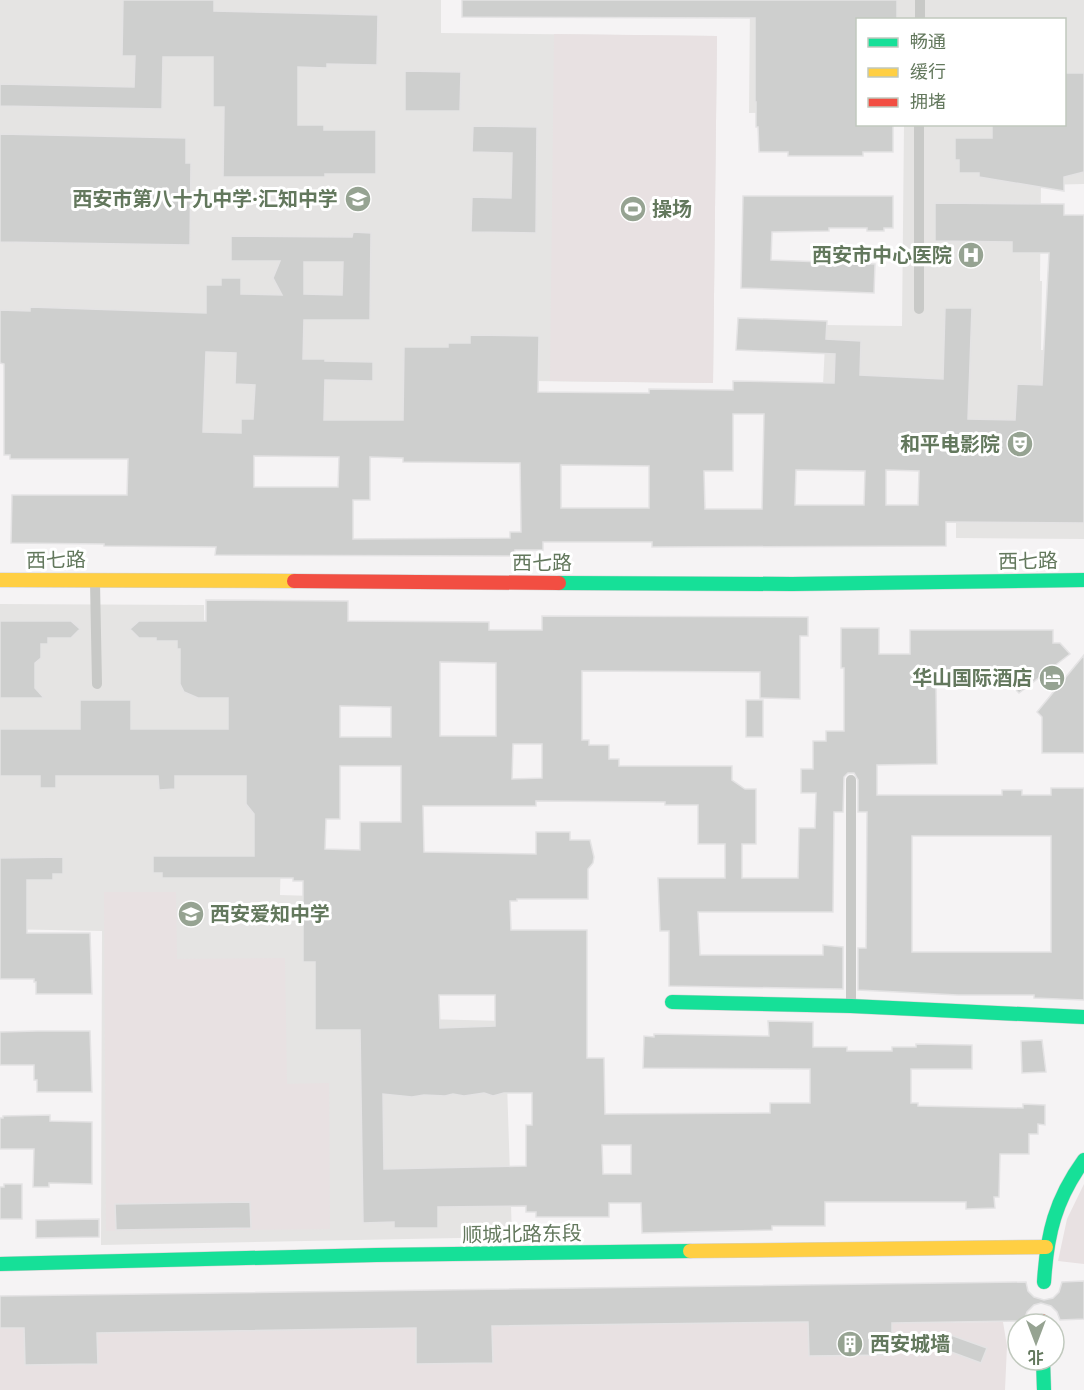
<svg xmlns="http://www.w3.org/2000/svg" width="1084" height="1390" font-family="'Noto Sans','Noto Sans SC',sans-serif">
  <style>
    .built { fill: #e5e4e3 }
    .green { fill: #e8e1e2 }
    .building { fill: #cecfce; stroke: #e4e3e4; stroke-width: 1.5; fill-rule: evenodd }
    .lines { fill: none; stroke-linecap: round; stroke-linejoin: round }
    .fast-casing { stroke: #d1d1d0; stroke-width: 15 }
    .slow-casing { stroke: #d1d1d0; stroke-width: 15 }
    .jam-casing { stroke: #d1d1d0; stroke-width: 15 }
    .lane { stroke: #c8c9c7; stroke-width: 10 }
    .fast { stroke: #16e098; stroke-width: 14 }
    .slow { stroke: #ffcf43; stroke-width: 14 }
    .jam { stroke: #f24e42; stroke-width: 14 }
    .labels { text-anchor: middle; stroke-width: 6; stroke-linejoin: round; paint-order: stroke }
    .poi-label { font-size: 20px; font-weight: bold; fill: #63785d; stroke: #fff; text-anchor: end }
    .street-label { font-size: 20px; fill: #63785d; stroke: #fff }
  </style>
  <rect width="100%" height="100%" fill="#f5f3f4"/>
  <!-- built -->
  <path class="built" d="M0,0H441V33L717,36L713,383L530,381L453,454L196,450L0,361Z
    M750,0H1084V184L1041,185L1040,281H1042L1041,350L1084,351V539L956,538V424H821L826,325L902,326L904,125L1064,124V20H858L857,111L749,113Z
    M0,604L204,605V673L285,674L280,895L381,898L384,1018L505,1021L512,1237L101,1245L102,931L0,929Z"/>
  <!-- green -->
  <path class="green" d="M554,34L717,36L713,383L550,381Z
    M104,892H176L177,959L285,958L287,1084L329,1083L330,1229L106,1231Z
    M1084,1184V1264L1058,1261L1067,1219Z
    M808,1322L809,1356L892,1355V1323L1003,1322L1007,1346L1005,1390H0V1328H24L25,1365L98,1364L97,1333L416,1328V1363H493L492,1326Z"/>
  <!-- building -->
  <path class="building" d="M123,0H214V11L378,15L377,65L327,64V68L298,67V125H324V130H376V174H325V177H223L224,107H213V57H163L162,109L0,106V84L134,87L135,56H122Z
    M462,0H897V20H858V124H893V152H863V156H788V152H759L758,127H756V102H755V18L462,17Z
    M405,71L461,72L460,111H405Z
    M1065,73H1084V172L1064,177V191L979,177V173H959V160H955V138H992V124H1065Z
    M473,126L537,127L536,233L471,232L472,197L511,198L512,153L472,152Z
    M0,134L186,138V163H191L190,245L0,242Z
    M743,196H893V228H884V231H867V228H829V231L772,232L771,260L875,264L874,293L741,288Z
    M935,203L1064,204V215H1084V523L946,522V546L652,547V542H543V550H515V556L215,555L216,547L104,546V544L11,543L12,495H127L128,459H10V455H4V364L0,363V310L30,311V307L206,313V285H221V278H241V294L282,295L273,278L280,261H231V236L352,237L353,232L371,233L370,320H304L303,359H325V361L373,362V381L325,380L324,420H403L404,347H448V343H470V335L539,336L538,392L649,393V389L733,390V381L834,383L835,354L736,350L738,318L827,321L826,339L861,341L860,375L943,379L945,308H972L968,419L1015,420L1017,384L1042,385L1049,253H1012V242L935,241ZM304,262H343L342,295L304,294ZM206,352L236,353L235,384L255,385L253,419H241V433L203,432ZM733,414H764L762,509H705L704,471H733ZM254,456L339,457L338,487H254ZM370,457L403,458V462L520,463L521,532H510V538L353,539V500H370ZM561,465L649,466V508H561ZM796,470L865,471L864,505H795ZM886,470L919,471L918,505H886Z
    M206,600L348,601V621L489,622V630H542V616L808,617V636H800V699L760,698V672L582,671V740H589V745H609V759H619V766H732V780L745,789H756V844H742V878H798L799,828H815L816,793H801V769H813V741H826V731H844V668H841V628H879V654H910V630H1053V643H1060L1070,654L1019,693L1012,686H936L937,764L877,765V795H1002V790H1022V795H1051V788H1084V1000L1034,998V995H958L858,990V948H866L867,812H858V780L854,773H848L844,777L843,812H834L833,912H698L700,955H823V945L843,947V989L669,986V931H660L658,878H725V844H698V805H665V802L536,801V806H423L424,852L536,854V832H570V840H590L594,857L593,863L588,869V899H517V901H510L511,930H587V1058H604L605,1114L770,1113V1103H810V1069L643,1068L644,1036L654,1037V1034L769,1036L768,1021L813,1022V1047H847V1051H892V1047H916V1044L972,1045V1069H911V1103H918V1106L1023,1108V1104L1045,1105V1125L1038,1124V1134H1029V1154H1000L999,1197H994L995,1208L966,1209V1202H825V1226H772V1230L642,1233L641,1203H609V1217H536V1212H526V1206L438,1207V1228H394V1222L363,1223L360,1030H315V962H303V881H293V878H162V873H153V856H254V814L246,804V776H175V789L159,790L158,776H56V788H40V776H0V729H80V700H131V729H228V698H198L184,692L180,684V649H177V641H156V638H139L130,629L139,621H206ZM440,662L496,663V736H440ZM340,706L391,707V737H340ZM513,744H542V778L512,779ZM340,766H401V822H360V850L325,849L326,819H340ZM912,836H1051V952H912ZM439,995H495V1026L440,1028ZM484,1093L493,1096L504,1093H532V1125H526V1166L384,1169L383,1094L412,1097L424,1095L445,1096L453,1094L464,1096ZM602,1145H631V1174H603Z
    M0,621H71L80,629L71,638H48V644H41V658L35,663V688L44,698H0Z
    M1084,655V753H1042V717L1037,712Z
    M746,700H763V737H746Z
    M63,857V874H53V880H27V933H90L92,994H36V982H34V979H0V858Z
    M37,1031H90L92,1092H37V1080H34V1065H0V1032Z
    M1042,1040L1046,1072L1022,1073L1021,1041Z
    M50,1115V1121L92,1122V1184L49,1183V1187H33L34,1149H0V1118H3V1116Z
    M4,1184H22V1219H0V1187H4Z
    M250,1202L251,1228L116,1230L115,1204Z
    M99,1219V1237L36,1238V1220Z
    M1084,1281V1319L1060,1320L1057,1312L1051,1306L1041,1303L1034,1305L1027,1312L1024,1321L892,1323V1355L809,1356L808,1322L492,1326L493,1363L416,1364V1328L97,1333L98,1364L25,1365L24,1328H0V1296L1026,1282L1028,1291L1034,1297L1044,1300L1053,1298L1059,1292L1062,1282Z
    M948,1334L987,1348L981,1363L943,1349Z"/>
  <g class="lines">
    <defs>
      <path id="fast" d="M559,583L792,584L1084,580
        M672,1002L851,1006L1084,1017
        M0,1264L376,1255L690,1251
        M1044,1282C1047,1234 1055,1200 1084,1160
        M1043,1360L1044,1390"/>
      <path id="slow" d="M0,580L294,581
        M690,1251L1046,1247"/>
      <path id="jam" d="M294,581L559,583
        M1042,1321V1324"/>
    </defs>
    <!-- fast casing -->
    <use href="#fast" class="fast-casing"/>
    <!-- slow casing -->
    <use href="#slow" class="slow-casing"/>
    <!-- jam casing -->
    <use href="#jam" class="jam-casing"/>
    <!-- lane -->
    <path class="lane" d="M920,20V0
      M919,309V124
      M95,582L97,684
      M851,780V1006"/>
    <!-- fast -->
    <use href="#fast" class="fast"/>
    <!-- slow -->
    <use href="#slow" class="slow"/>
    <!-- jam -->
    <use href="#jam" class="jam"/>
  </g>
  <!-- icons -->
  <defs>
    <symbol id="school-disc" viewBox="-11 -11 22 22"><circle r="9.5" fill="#96a392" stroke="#fff"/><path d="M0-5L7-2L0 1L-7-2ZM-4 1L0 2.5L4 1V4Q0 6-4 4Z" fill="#fff"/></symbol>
    <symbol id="stadium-disc" viewBox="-11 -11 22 22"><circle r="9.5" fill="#96a392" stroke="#fff"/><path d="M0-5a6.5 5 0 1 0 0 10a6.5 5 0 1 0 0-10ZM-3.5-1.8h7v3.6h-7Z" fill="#fff"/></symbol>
    <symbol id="hospital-disc" viewBox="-11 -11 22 22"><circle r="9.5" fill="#96a392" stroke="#fff"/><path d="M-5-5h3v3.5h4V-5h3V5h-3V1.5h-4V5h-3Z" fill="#fff"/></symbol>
    <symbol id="theatre-disc" viewBox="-11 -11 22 22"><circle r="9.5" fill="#96a392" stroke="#fff"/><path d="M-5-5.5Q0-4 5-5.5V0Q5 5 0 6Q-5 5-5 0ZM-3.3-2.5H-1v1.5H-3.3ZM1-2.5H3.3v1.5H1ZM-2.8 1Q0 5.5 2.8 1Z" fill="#fff"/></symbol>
    <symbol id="hotel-disc" viewBox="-11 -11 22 22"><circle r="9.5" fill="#96a392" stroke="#fff"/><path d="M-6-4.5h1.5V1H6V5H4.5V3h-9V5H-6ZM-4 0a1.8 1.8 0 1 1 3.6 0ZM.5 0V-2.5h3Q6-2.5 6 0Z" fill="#fff"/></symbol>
    <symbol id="building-disc" viewBox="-11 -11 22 22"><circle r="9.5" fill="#96a392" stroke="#fff"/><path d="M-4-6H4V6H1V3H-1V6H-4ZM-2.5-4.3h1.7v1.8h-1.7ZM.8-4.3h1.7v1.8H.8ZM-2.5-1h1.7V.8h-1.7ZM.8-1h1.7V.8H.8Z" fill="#fff"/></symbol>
  </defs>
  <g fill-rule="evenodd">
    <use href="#school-disc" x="343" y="184" width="30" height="30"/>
    <use href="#stadium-disc" x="618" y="194" width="30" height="30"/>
    <use href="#hospital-disc" x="956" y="240" width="30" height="30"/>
    <use href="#theatre-disc" x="1005" y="429" width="30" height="30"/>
    <use href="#hotel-disc" x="1037" y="663" width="30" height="30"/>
    <use href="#school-disc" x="176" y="899" width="30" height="30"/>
    <use href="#building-disc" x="835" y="1329" width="30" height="30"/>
  </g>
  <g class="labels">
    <!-- poi labels -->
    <g class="poi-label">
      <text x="338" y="206">西安市第八十九中学·汇知中学</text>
      <text x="652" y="216" text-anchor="start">操场</text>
      <text x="952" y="262">西安市中心医院</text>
      <text x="1000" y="451">和平电影院</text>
      <text x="1032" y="685">华山国际酒店</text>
      <text x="210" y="921" text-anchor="start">西安爱知中学</text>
      <text x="870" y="1351" text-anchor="start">西安城墙</text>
    </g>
    <!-- street labels -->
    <g class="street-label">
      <text transform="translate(56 560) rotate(-1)" y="7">西七路</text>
      <text transform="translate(1028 561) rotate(-1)" y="7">西七路</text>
      <text x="542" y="570">西七路</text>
      <text transform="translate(522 1234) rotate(-1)" y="7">顺城北路东段</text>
    </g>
  </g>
  <!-- legend -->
  <rect x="856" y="18" width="210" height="108" fill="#ffffff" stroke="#c1c9be" stroke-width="1.5"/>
  <rect x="868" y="38" width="30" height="9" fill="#16e098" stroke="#c1c9be" stroke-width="1.5"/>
  <text x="910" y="48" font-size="18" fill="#63785d">畅通</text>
  <rect x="868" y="68" width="30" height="9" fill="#ffcf43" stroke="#c1c9be" stroke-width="1.5"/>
  <text x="910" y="78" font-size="18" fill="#63785d">缓行</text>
  <rect x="868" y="98" width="30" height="9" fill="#f24e42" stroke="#c1c9be" stroke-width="1.5"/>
  <text x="910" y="108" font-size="18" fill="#63785d">拥堵</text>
  <!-- north arrow -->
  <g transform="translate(1036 1342) rotate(180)"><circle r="28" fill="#ffffff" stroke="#c1c9be" stroke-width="1.5"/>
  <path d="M0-4.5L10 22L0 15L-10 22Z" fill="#96a392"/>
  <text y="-9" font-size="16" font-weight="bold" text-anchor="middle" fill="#63785d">北</text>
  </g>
</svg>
